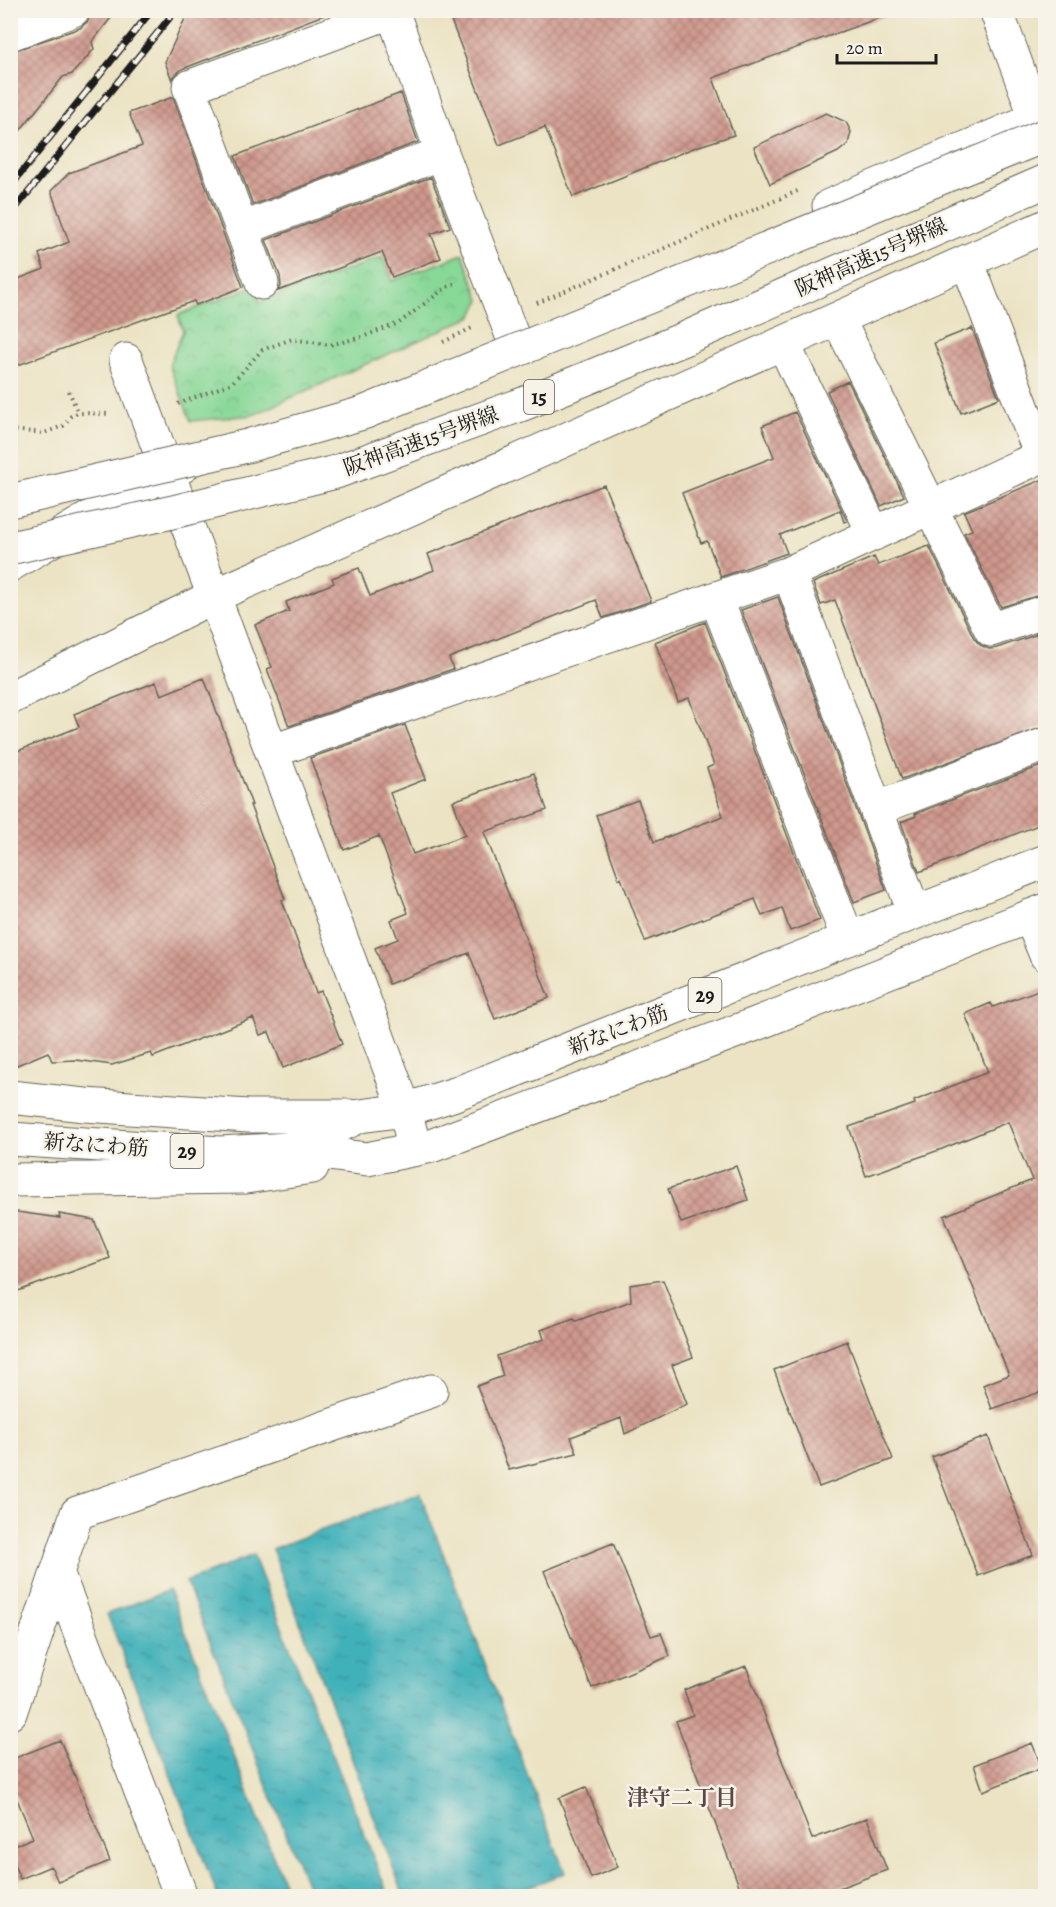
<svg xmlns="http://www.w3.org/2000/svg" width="1056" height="1907" font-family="Alegreya,'Noto Serif JP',serif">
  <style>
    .park { fill: url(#park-crowns); stroke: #527a5a; stroke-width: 1.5 }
    .water { fill: url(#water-ripples); stroke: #2e666a; stroke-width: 1.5 }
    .building { fill: url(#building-cross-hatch) }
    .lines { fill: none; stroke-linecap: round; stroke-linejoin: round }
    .minor-casing { stroke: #646256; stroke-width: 35 }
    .major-casing { stroke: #646256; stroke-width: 35 }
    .path { stroke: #646256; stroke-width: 4; stroke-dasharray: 1.5 4.5; stroke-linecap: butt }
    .minor { stroke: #fff; stroke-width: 33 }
    .major { stroke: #fff; stroke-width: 33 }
    .rail-casing { stroke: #1c1c1c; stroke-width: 7 }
    .rail { stroke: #f7f3e8; stroke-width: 4.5; stroke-dasharray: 14; stroke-linecap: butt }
    .highway-bridge-casing { stroke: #646256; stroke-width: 35; stroke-linecap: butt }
    .highway-bridge { stroke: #fff; stroke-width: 33 }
    .labels { text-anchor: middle; stroke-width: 5; stroke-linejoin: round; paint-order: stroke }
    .shield { fill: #f7f3e8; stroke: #5e5c59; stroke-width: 1.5 }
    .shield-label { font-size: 20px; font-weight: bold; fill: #1c1c1c }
    .street-label { font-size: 21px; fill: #1c1c1c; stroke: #f7f3e8 }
    .neighbourhood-label { font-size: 22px; font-weight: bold; fill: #5b4844; stroke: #f7f3e8 }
  </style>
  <defs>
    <pattern id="park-crowns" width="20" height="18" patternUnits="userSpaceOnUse" patternTransform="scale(1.5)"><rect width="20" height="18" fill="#88d898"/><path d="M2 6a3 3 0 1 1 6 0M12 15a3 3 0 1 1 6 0" fill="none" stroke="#75b982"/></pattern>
    <pattern id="water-ripples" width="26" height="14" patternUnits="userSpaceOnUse" patternTransform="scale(1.5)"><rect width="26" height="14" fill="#40b1b9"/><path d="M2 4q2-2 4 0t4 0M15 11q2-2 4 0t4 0" fill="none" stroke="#358f96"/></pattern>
    <pattern id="building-cross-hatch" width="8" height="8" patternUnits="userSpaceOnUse" patternTransform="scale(1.5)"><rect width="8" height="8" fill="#d0998e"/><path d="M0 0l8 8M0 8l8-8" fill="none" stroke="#a87c73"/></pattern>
  </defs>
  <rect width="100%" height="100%" fill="#f7f3e8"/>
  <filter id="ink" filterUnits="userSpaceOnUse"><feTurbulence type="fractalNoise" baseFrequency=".0167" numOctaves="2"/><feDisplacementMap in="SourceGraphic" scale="12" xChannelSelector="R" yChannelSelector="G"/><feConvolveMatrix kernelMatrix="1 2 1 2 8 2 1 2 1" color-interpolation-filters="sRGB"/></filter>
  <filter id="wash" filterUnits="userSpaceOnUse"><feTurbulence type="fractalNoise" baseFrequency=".008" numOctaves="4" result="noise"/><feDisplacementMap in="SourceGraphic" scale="24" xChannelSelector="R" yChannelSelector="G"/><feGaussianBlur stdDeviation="1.35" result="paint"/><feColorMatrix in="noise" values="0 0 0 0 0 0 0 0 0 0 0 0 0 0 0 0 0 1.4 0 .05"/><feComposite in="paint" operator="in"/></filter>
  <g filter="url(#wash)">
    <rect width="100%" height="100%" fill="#ebe3c3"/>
    <!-- park -->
    <path class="park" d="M463,254L480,300L473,316L253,415L191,421L169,365L183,331L178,315L254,286L260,302L382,257L392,281Z"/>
    <!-- water -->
    <path class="water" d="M420,1493L565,1873L504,1896H404L272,1549Z
      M253,1555L389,1896H311L186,1582Z
      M169,1590L289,1896H218L107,1614Z"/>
    <g id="blocks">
      <!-- building -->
      <path class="building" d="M91,10H117L92,42L94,49L72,74L63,77L10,143V52L80,28L88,21Z
        M189,10H329V13L182,69L175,75L172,80L165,62Z
        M447,10H889L890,14L713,78L734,135L696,147L573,197L545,127L499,145Z
        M401,93L418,142L253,205L235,156Z
        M173,97L243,287L196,305L194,301L10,368V282L44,269L39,254L69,242L51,191L69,173L142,146L129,113Z
        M826,113L846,122L851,132L848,144L838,152L770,184L754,147Z
        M431,177L450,227L431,234L441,258L392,277L382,252L278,291L281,286L280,276L266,240Z
        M972,328L999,398L961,413L934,343Z
        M848,381L904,496L881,506L827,391Z
        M795,412L847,521L844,522L840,510L780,535L787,553L721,577L707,541L701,543L682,493L774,457L762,426Z
        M1046,478V593L1001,607L964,533L972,530L964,512Z
        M604,485L651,601L603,618L596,600L449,658L453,669L289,726L267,669L272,667L255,625L289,611L286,602L334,583L332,578L359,568L370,596L434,570L428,554Z
        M929,546L974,638L980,645L989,649L997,648L1046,631V726L902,779L835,600L821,605L813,583L874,557L878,565Z
        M778,597L886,890L854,902L741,610Z
        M705,622L820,920L790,931L782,908L762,916L755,899L645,941L621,878L619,879L596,815L638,800L654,842L723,816L707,768L714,765L689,698L678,702L655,642Z
        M204,678L252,805H250L285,899L282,900L316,993L321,991L342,1044L283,1068L269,1032L260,1035L253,1018L153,1057L151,1053L112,1065L76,1060L52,1061L48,1052L10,1068V754L79,727L74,714L156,682L161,695Z
        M405,725L426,779L390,793L413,854L465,835L453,801L534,773L547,810L484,832L549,998L495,1019L469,953L389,984L375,948L398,939L391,920L408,913L379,836L344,850L310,758Z
        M1046,764V822L919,872L901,822L916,816L915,814Z
        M1046,987V1390L992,1409L983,1385L1009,1375L944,1216L1032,1180L1008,1122L942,1149L866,1176L849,1127L915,1104L914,1101L988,1072L965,1014L991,1003L993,1007Z
        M736,1166L748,1200L681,1223L668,1189Z
        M10,1211L60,1218L59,1214L94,1220L110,1258L18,1291L10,1271Z
        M663,1280L693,1357L672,1365L687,1404L625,1434L621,1418L571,1437L577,1453L509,1470L477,1386L503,1376L497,1356L544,1339L541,1330L574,1318L576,1321L631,1301L630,1285Z
        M847,1341L893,1459L819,1487L774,1370Z
        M988,1436L1033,1555L978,1576L932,1457Z
        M613,1543L651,1636L661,1633L670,1656L592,1688L544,1571Z
        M746,1666L812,1839L867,1818L887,1870L818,1896H743L676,1721L693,1715L684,1690Z
        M60,1740L110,1861L58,1882L51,1866L20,1879L10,1855V1847L33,1838L10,1782V1760Z
        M1032,1743L1042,1768L983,1791L974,1765Z
        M586,1787L618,1867L591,1878L559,1798Z"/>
    </g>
  </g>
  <g filter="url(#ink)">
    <use href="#blocks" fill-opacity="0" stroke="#646256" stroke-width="1.5"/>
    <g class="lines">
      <defs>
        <path id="minor" d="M392,10L442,153L513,338
          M996,10L1036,118
          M10,34L73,10
          M829,206L1046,114
          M242,229L442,153
          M967,261L1041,456
          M262,283L189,87L393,11
          M838,319L991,630L1046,611
          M783,343L874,534
          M126,360L395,1083L405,1110L415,1149
          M10,565L167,472L183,466
          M789,573L914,912
          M716,598L848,939
          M10,698L214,596L1046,226
          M273,751L789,573L1046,454
          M876,809L1046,744
          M1030,916L1046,955
          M57,1572L181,1896
          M10,1713L77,1513L431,1391"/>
        <path id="major" d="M10,1097L85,1105L248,1116H349
          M10,1139L220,1153L289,1149L367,1159L431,1146L753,1025L1046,910
          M289,1149L360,1116L405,1110L455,1094L1046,861
          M10,1180L246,1177L312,1167"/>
      </defs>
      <!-- minor casing -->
      <use href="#minor" class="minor-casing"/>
      <!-- major casing -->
      <use href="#major" class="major-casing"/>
      <!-- path -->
      <path class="path" d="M537,303L800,190
        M443,342L474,327
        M69,391L78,413
        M178,404L232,383L262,350L292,339L330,345L362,337L399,323L444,289L457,282
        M10,430L44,433L63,426L71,416L78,413L111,414"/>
      <!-- minor -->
      <use href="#minor" class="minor"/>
      <!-- major -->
      <use href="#major" class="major"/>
      <defs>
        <path id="rail" d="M10,187L152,10
          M10,215L176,10"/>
      </defs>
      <!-- rail casing -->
      <use href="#rail" class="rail-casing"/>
      <!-- rail -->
      <use href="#rail" class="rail"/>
      <defs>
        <path id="highway-bridge" d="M10,501L247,446L363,413L1046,135
          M10,548L177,511L336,472L523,404L686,338L1046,181"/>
      </defs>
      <!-- highway-bridge casing -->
      <use href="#highway-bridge" class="highway-bridge-casing"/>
      <!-- highway-bridge -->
      <use href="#highway-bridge" class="highway-bridge"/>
    </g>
  </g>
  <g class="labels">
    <!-- shield labels -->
    <g class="shield">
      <rect x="524" y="380" width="30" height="34" rx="4.5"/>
      <rect x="688.5" y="978" width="33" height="34" rx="4.5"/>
      <rect x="170.5" y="1134" width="33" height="34" rx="4.5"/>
    </g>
    <g class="shield-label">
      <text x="539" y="404">15</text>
      <text x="705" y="1002">29</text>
      <text x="187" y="1158">29</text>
    </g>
    <!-- street labels -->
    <g class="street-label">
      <text transform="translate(871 257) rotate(-24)" y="7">阪神高速15号堺線</text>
      <text transform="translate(421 441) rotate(-20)" y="7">阪神高速15号堺線</text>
      <text transform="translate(618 1030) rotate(-21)" y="7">新なにわ筋</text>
      <text transform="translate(96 1145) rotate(4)" y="7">新なにわ筋</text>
    </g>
    <!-- neighbourhood labels -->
    <g class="neighbourhood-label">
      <text x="682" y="1805">津守二丁目</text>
    </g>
  </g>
  <!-- margin -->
  <rect width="1056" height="1907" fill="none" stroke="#f7f3e8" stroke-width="36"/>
  <!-- scale -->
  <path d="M837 54v9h99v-9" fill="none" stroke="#1c1c1c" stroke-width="3"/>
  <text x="846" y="54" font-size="18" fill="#1c1c1c" stroke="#f7f3e8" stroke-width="4.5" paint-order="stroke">20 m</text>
</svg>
